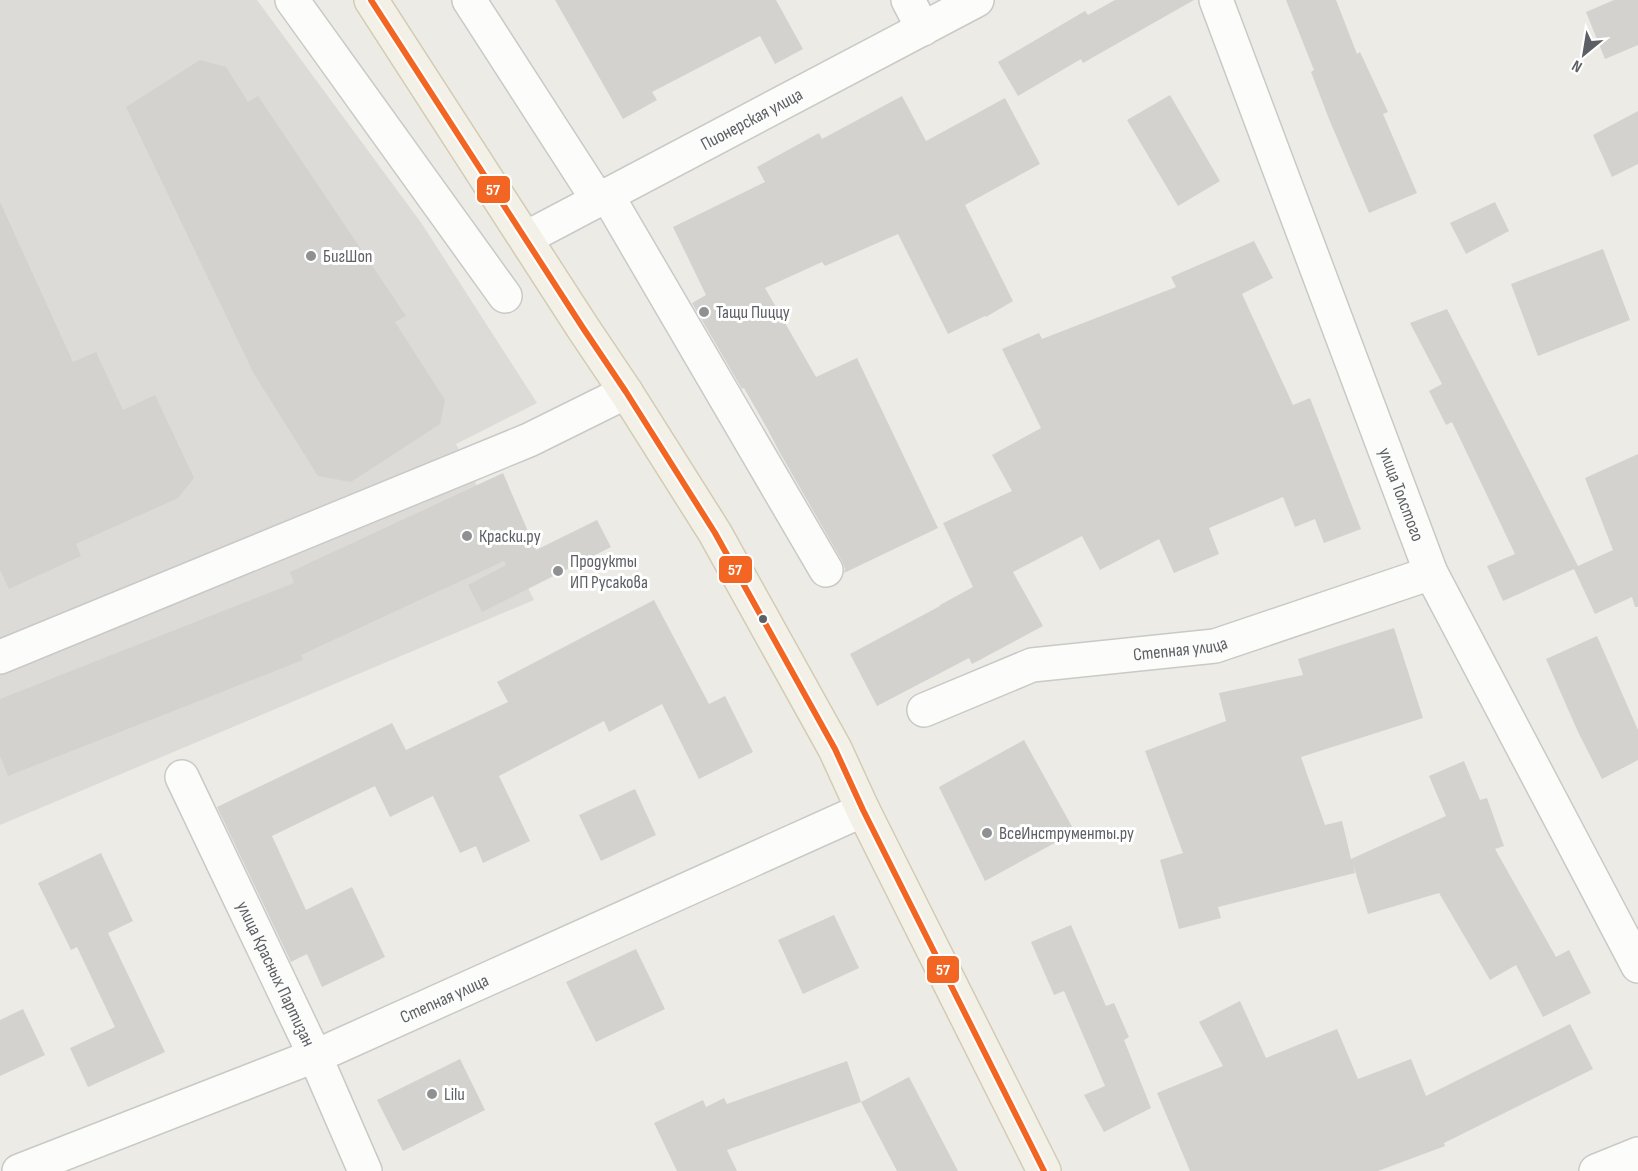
<svg xmlns="http://www.w3.org/2000/svg" width="1638" height="1171" font-family="'Sofia Sans Condensed',sans-serif">
  <style>
    .industrial { fill: #dddbd7 }
    .building { fill: #d3d2cf }
    .lines { fill: none; stroke-linecap: round; stroke-linejoin: round }
    .minor-casing { stroke: #c9c9c8; stroke-width: 36 }
    .major-casing { stroke: #d3cbb4; stroke-width: 36 }
    .minor { stroke: #fcfcfb; stroke-width: 33 }
    .major { stroke: #f3f1e7; stroke-width: 33 }
    .bus-1-casing { stroke: #fff; stroke-width: 10 }
    .bus-1 { stroke: #f26522; stroke-width: 6 }
    .poi-dot { fill: #8e9092; stroke: #fff; stroke-width: 2 }
    .bus-dot { fill: #5c5f64; stroke: #fff; stroke-width: 2 }
    .labels { text-anchor: middle; stroke-width: 6; stroke-linejoin: round; paint-order: stroke }
    .street-label { font-size: 18px; fill: #5c5f64; stroke: #fff }
    .poi-label { font-size: 18px; fill: #5c5f64; stroke: #fff; text-anchor: start }
    .line-badge { stroke: #fff; stroke-width: 2 }
    .badge-label { font-size: 16px; text-anchor: middle; font-weight: bold; fill: #fff }
  </style>
  <rect width="100%" height="100%" fill="#ecebe6"/>
  <!-- industrial -->
  <path class="industrial" d="M0,0H257L422,224L537,403L456,444L534,600L0,825Z"/>
  <!-- building -->
  <path class="building" d="M555,0H776L803,49L775,64L760,36L652,92L657,100L623,119Z
    M1115,0H1194L1083,63L1081,59L1018,96L998,62L1085,11L1088,15Z
    M1286,0H1336L1357,54L1360,52L1388,112L1383,114L1417,193L1369,213L1329,119L1311,72L1314,70Z
    M1614,0H1638V45L1605,59L1586,12Z
    M200,60L226,67L248,102L258,96L406,316L395,322L445,400L440,424L351,482L318,476L254,374L126,107Z
    M1170,95L1220,181L1178,206L1127,120Z
    M902,96L926,141L1005,98L1040,164L965,205L1013,301L986,317L985,316L948,334L898,234L825,266L822,262L765,288L816,377L857,358L938,528L844,573L845,569L842,561L780,453L768,430L744,388L742,389L692,303L706,295L673,227L765,182L757,167L819,133L822,139Z
    M1638,111V164L1612,177L1593,135Z
    M0,202L73,362L96,352L123,410L155,395L194,478L178,498L76,544L81,556L9,589L0,570Z
    M1495,202L1509,231L1466,254L1450,223Z
    M1254,241L1273,278L1242,294L1293,405L1310,398L1361,529L1324,543L1315,519L1295,527L1283,497L1209,528L1219,554L1174,573L1159,539L1100,570L1082,536L1013,572L1043,626L972,664L969,658L877,706L850,654L940,606V605L973,587L943,523L1012,491L992,455L1041,428L1002,349L1039,333L1042,339L1176,287L1171,277Z
    M1603,249L1630,320L1538,356L1511,284Z
    M1447,309L1578,566L1613,550L1585,478L1638,454V607H1635L1632,597L1595,614L1574,569L1503,601L1487,566L1515,554L1452,422L1446,425L1429,391L1442,384L1410,323Z
    M503,473L536,550L597,520L611,547L482,612L468,585L506,565L504,561L301,655L303,660L8,776L0,756V699L294,583L290,572Z
    M654,600L709,704L725,696L753,752L699,779L662,704L609,732L604,721L499,776L530,841L483,863L476,846L460,853L433,796L390,817L375,786L272,836L306,910L352,887L385,957L322,987L307,954L291,962L217,807L392,723L406,750L508,702L497,682Z
    M1394,628L1423,718L1301,757L1325,825L1342,821L1351,859L1446,816L1429,776L1464,761L1480,800L1487,798L1504,846L1495,849L1556,957L1569,950L1591,993L1543,1017L1516,965L1490,980L1439,893L1368,914L1353,864L1355,873L1218,907L1221,918L1179,929L1160,860L1183,853L1145,751L1226,721L1219,693L1303,675L1298,659Z
    M1597,636L1638,730V760L1602,779L1578,732L1546,659Z
    M1024,740L1075,832L985,881L939,787Z
    M635,789L656,835L601,861L579,815Z
    M101,853L133,921L108,933L165,1052L88,1087L70,1048L115,1027L77,947L71,950L38,883Z
    M834,915L859,968L803,994L778,940Z
    M1071,925L1106,1006L1114,1003L1129,1037L1124,1040L1151,1108L1104,1132L1084,1095L1105,1086L1064,991L1054,995L1031,942Z
    M636,949L665,1009L596,1042L566,982Z
    M1240,1001L1266,1058L1337,1029L1358,1079L1411,1059L1426,1096L1570,1024L1593,1069L1444,1143L1445,1146L1378,1171H1190L1157,1093L1223,1066L1199,1022Z
    M23,1009L45,1055L0,1076V1020Z
    M460,1059L485,1110L403,1151L377,1100Z
    M847,1061L861,1102L727,1150L737,1171H677L654,1123L703,1100L706,1107L724,1098L727,1104Z
    M909,1077L958,1171H897L861,1102Z"/>
  <g class="lines">
    <defs>
      <g id="minor">
        <path d="M292,0L505,296"/>
        <path d="M469,0L598,200"/>
        <path d="M908,0L923,29"/>
        <path id="s1" d="M1216,0L1431,573L1638,966"/>
        <path d="M607,195L826,570"/>
        <path id="s2" d="M526,238L977,0"/>
        <path d="M0,657L529,440L626,392"/>
        <path id="s3" d="M924,710L1032,665L1215,646L1431,573"/>
        <path id="s4" d="M182,777L315,1056L365,1171"/>
        <path id="s5" d="M19,1171L332,1049L863,810"/>
        <path d="M1596,1171L1638,1154"/>
      </g>
      <path id="major" d="M371,0L583,328L626,392L715,533L835,749L863,810L1044,1171"/>
    </defs>
    <!-- minor casing -->
    <use href="#minor" class="minor-casing"/>
    <!-- major casing -->
    <use href="#major" class="major-casing"/>
    <!-- minor -->
    <use href="#minor" class="minor"/>
    <!-- major -->
    <use href="#major" class="major"/>
    <defs>
      <path id="bus-1" d="M371,0L583,328L626,392L715,533L835,749L863,810L1044,1171"/>
    </defs>
    <!-- bus-1 casing -->
    <use href="#bus-1" class="bus-1-casing"/>
    <!-- bus-1 -->
    <use href="#bus-1" class="bus-1"/>
  </g>
  <!-- markers -->
  <g class="poi-dot">
    <circle cx="311" cy="256" r="6"/>
    <circle cx="704" cy="312" r="6"/>
    <circle cx="467" cy="536" r="6"/>
    <circle cx="558" cy="571" r="6"/>
    <circle cx="987" cy="833" r="6"/>
    <circle cx="432" cy="1094" r="6"/>
  </g>
  <circle class="bus-dot" cx="763" cy="619" r="5"/>
  <g class="labels">
    <!-- street labels -->
    <g class="street-label">
      <text dy="6" stroke="none"><textPath href="#s2" startOffset="255">Пионерская улица</textPath></text>
      <text dy="6" stroke="none"><textPath href="#s1" startOffset="528">улица Толстого</textPath></text>
      <text dy="6" stroke="none"><textPath href="#s3" startOffset="266">Степная улица</textPath></text>
      <text dy="6" stroke="none"><textPath href="#s4" startOffset="218">улица Красных Партизан</textPath></text>
      <text dy="6" stroke="none"><textPath href="#s5" startOffset="459">Степная улица</textPath></text>
    </g>
    <!-- poi labels -->
    <g class="poi-label">
      <text x="323" y="262">БигШоп</text>
      <text x="716" y="318">Тащи Пиццу</text>
      <text x="479" y="542">Краски.ру</text>
      <text x="570" y="567">Продукты<tspan x="570" dy="21">ИП Русакова</tspan></text>
      <text x="999" y="839">ВсеИнструменты.ру</text>
      <text x="444" y="1100">Lilu</text>
    </g>
  </g>
  <g class="line-badge">
    <rect x="476" y="175" width="35" height="29" rx="6" fill="#f26522"/>
    <rect x="718" y="555" width="35" height="29" rx="6" fill="#f26522"/>
    <rect x="926" y="955" width="34" height="29" rx="6" fill="#f26522"/>
  </g>
  <g class="badge-label">
    <text x="493" y="195">57</text>
    <text x="735" y="575">57</text>
    <text x="943" y="975">57</text>
  </g>
  <!-- north arrow -->
  <g transform="translate(1584 54) rotate(210)" stroke="#ffffff" stroke-width="4.5" paint-order="stroke">
  <path d="M0-4.5L10 22L0 15L-10 22Z" fill="#5c5f64"/>
  <text y="-9" font-size="16" font-weight="bold" text-anchor="middle" fill="#5c5f64">N</text>
  </g>
</svg>
